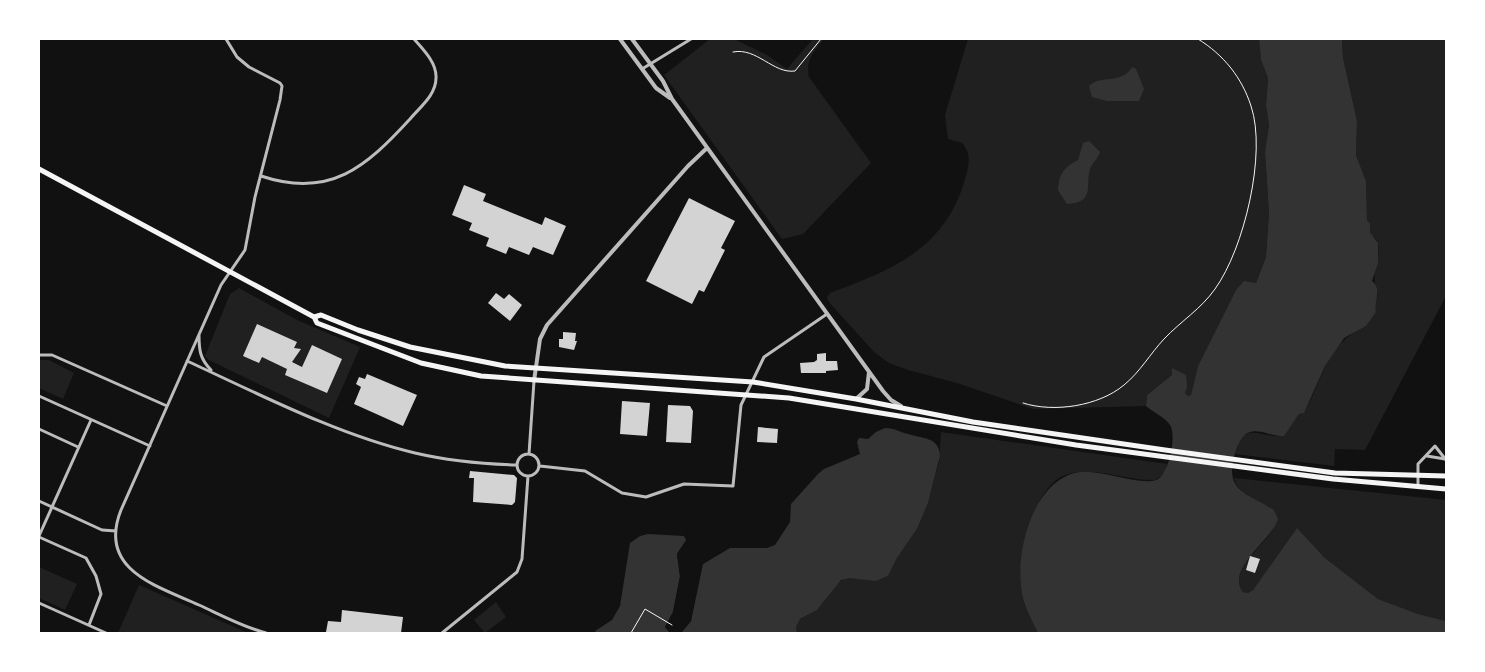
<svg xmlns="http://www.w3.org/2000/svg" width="1485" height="672" font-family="'Space Grotesk',sans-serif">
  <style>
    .green { fill: #202020 }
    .water { fill: #333 }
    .pier { fill: #111 }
    .building { fill: #d3d3d3 }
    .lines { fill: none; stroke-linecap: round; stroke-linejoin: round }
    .path { stroke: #f5f5f5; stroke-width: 1 }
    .minor { stroke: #bcbcbc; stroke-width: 3 }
    .tertiary { stroke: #bcbcbc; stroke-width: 4 }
    .primary { stroke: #f5f5f5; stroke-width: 5 }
  </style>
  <rect width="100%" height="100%" fill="#111"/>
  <!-- green -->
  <path class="green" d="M710,39H734L767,55L787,69L813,39H824C814,51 805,61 809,77L871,163L803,234L782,239L664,75Z
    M968,39H1259L1261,60L1268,78L1266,106L1269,125L1265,152L1269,213L1266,257L1256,283L1249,282L1236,290L1198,366L1191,395L1188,396L1185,393L1186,375L1172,369V375L1147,395L1146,406L1033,409L957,383L908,370L889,363L874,352L828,301L827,297L830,293C891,270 945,250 965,179C969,166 972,154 962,143L948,139L945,115Z
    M1342,39H1446V296L1365,450L1335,449L1334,466L1235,454C1246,418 1259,440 1284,435L1299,414L1304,412C1325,377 1324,345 1366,326L1378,294C1369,273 1381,264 1378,244C1378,238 1371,236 1370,231C1368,226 1370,224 1367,220L1366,181L1356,155L1357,121L1343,58Z
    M239,288L297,320L360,347L329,418L209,360L205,356L230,294Z
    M41,360H49L74,373L63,399L39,388V362Z
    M941,432L1167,464L1165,473L1155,480C1125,481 1095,465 1065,475C1034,486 1017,557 1021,587C1022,602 1031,619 1038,633H797L796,627L800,619C808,615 816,611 822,604C829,597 833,585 842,580C856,573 873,585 888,576L897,558L917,529L928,503L939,462Z
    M1234,478L1446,500V621L1417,614L1378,599L1325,558L1297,528L1253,590L1248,593L1243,592C1227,571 1265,545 1273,529L1270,507C1255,501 1239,495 1234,478Z
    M39,567L77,584L65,610L39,598Z
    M139,585L248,633H118Z
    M496,602L506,617L485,633L474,620Z"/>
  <!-- water -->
  <path class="water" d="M1259,39H1342L1343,58L1357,121L1356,155L1366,181L1367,220L1370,224V232L1378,243V263L1372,281C1383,290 1373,301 1376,312L1366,326L1344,338L1325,366L1304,413L1299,414L1284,436C1273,437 1260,429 1250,432C1242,435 1239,443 1236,450C1222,492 1247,493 1274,510L1278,519C1273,539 1225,569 1243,592L1248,593L1253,590L1297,528L1325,558L1378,599L1418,614L1446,621V633H1038C1031,619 1022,602 1021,587C1016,547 1035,477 1081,472C1103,470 1140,486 1156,480C1169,476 1177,435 1170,425C1165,417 1154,413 1146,406L1147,395L1172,375V368L1186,375L1187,387L1185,393L1188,396L1191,395L1198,366L1236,290L1244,281L1256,283L1266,257L1269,213L1265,152L1269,125L1266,106L1268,78L1261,60Z
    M1133,67L1136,69L1144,89L1139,101H1107L1092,97L1089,86C1100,76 1112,82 1124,75C1128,74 1130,69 1133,67Z
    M1089,141L1100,152C1098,159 1092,163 1090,169C1085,184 1096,203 1067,204L1058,190C1059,174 1064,167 1078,160L1083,143Z
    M885,428C895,428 899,432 908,434C922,439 939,436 940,456L928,503L917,529L897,558L888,576L876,581L850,578L841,580L817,610L800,619L796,627L797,633H681L691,621L703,564L730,548H767L775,545L790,522L791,504L818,474L824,469L860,454L857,442L859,438L868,439L876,432Z
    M648,534L684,536L686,540L677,554L680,576L673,612L665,627L670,633H597L595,631L612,620L620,606L630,543L640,536Z"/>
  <!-- pier -->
  <path class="pier" d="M681,548H685L680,555L682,577L675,612L667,627L673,633H670L665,627L673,612L680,577L677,554Z
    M719,550H724L703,564L701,568L691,621L681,633H678L689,620L699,567L701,562Z"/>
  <!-- building -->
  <path class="building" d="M464,185L486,194L483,201L542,225L545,217L566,226L553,255L533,247L529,255L509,247L506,254L486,246L489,238L469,230L472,223L452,215Z
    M689,198L735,221L721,248L725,250L704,292L699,290L692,304L646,281Z
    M496,293L504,299L509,294L522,305L510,321L488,303Z
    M257,324L297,342L294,348L301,349L292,362L302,367L312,345L342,359L327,393L285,375L287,369L262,357L259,363L243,356Z
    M563,332L576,333L575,341H577L574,350L559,347V339H563Z
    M826,353V361H837L838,370L826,371V373H801L800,363L814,362L817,360V354Z
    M367,374L417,395L403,426L354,404L361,387L356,384L359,377L365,379Z
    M622,401L650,403L647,436L620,434Z
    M668,405L690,406L693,411L691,443L666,442Z
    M758,427L778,429L777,443L757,442Z
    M470,471L514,475L517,478L515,502L512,505L473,502L474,478H469Z
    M1250,556L1260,559L1255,573L1246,570Z
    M342,610L403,617L401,633L326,632L328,621L341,622Z"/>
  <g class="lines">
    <!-- path -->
    <path class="path" d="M733,52C757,47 773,74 795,71L821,39
      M1023,403C1054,413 1099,406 1124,385C1140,372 1150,354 1164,339C1181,321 1201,309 1215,289C1244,249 1267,153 1251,106C1242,78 1224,55 1198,39
      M631,633L645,609L672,625"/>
    <!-- minor -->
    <path class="minor" d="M226,39L237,57L249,67L280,83L282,86L280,100L255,197L245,250L221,285L121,510C97,570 157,586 199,605C221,615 243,627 266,633
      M642,69L691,39
      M261,176C330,199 366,167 410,119C420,107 436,95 436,78C437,63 423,49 414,39
      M199,335C199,350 200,359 211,370
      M39,355H52L167,406
      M187,361C259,394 338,435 415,453C449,461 483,464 517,465
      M39,396L150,446
      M39,429L78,447
      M517 465a11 11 0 1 1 22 0a11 11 0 1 1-22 0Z
      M529,454L534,381
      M1427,456L1445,459
      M540,466L585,471L622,493L646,497L684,484L733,486L741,405L764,357L827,314
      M1418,487V464L1435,446L1446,460
      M39,501L102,530L116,531
      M39,536L91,420
      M39,537L86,558L96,576L101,594L89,625
      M39,603L106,633
      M442,633L517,572L522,559L528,476"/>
    <!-- tertiary -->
    <path class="tertiary" d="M620,39L656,88L670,98
      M632,39L663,81L672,99L883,391L891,400L901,406
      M534,381L540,339L547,325L688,166L707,148
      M856,399L867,389L869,372"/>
    <!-- primary -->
    <path class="primary" d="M39,169L314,317L317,323L421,363L481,376L789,398L1076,445L1333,479L1446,489
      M314,317L321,315L358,330L410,347L505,366L753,382L856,399L973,422L1165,450L1335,473L1446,476"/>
  </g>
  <!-- border -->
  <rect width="1485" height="672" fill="none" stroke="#ffffff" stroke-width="80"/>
</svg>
